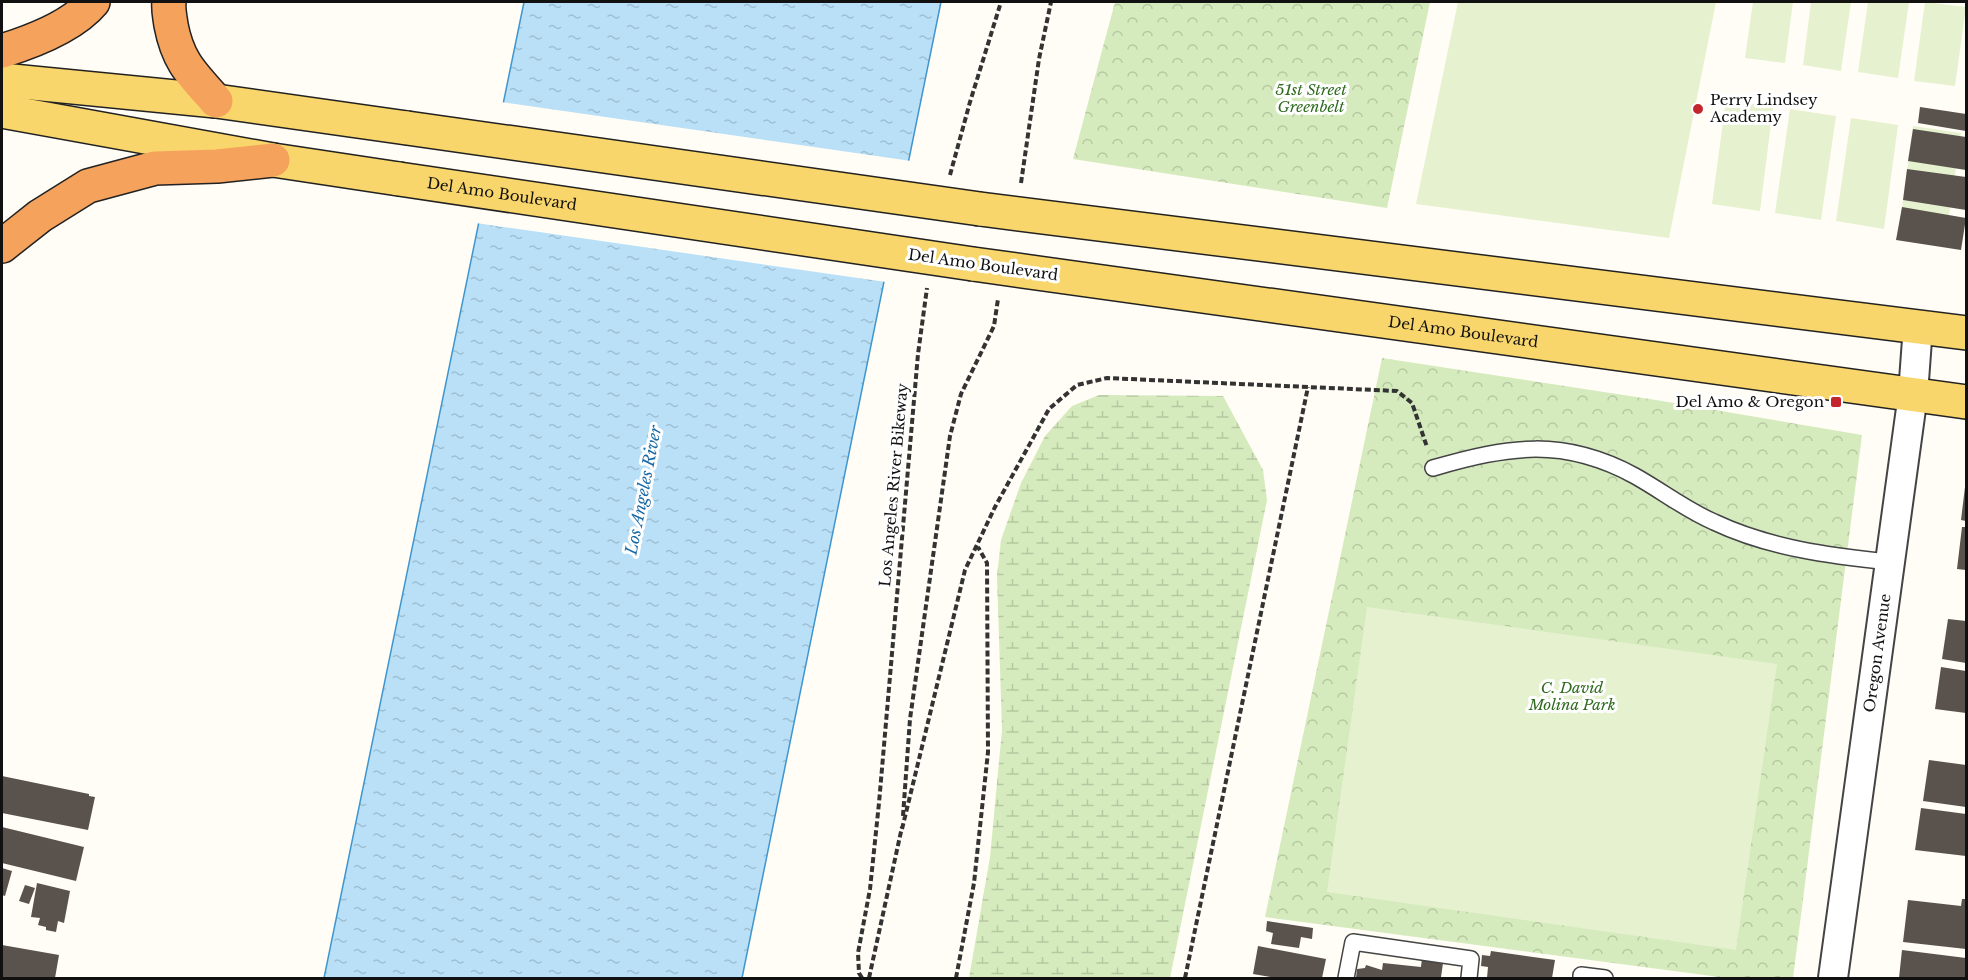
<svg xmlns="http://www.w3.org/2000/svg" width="1968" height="980" font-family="'Libre Baskerville',serif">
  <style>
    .wetland { fill: url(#wetland-marsh) }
    .park { fill: url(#park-crowns) }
    .pitch { fill: #e6f2cf }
    .water { fill: url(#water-ripples); stroke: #3f96cf; stroke-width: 1.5 }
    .pier { fill: #fffdf5 }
    .building { fill: #5a524d }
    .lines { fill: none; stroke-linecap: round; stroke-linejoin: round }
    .service-casing { stroke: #444; stroke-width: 18 }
    .minor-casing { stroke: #444; stroke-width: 32 }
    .primary-casing { stroke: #222; stroke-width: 36 }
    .motorway-casing { stroke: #222; stroke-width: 36 }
    .path { stroke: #333; stroke-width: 4; stroke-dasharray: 6 3; stroke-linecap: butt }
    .service { stroke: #fff; stroke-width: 15 }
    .minor { stroke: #fff; stroke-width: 28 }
    .primary { stroke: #f9d66b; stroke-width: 33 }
    .motorway { stroke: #f5a25d; stroke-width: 33 }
    .primary-bridge-casing { stroke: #222; stroke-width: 36; stroke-linecap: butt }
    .primary-bridge { stroke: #f9d66b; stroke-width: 33 }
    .poi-dot { fill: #c4262e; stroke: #fff; stroke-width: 2 }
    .labels { text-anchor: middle; stroke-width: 6; stroke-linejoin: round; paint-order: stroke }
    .park-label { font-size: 15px; font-style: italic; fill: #2f6b1f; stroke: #fff }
    .poi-label { font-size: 15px; fill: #111; stroke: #fff; text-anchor: start }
    .street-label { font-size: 15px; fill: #111; stroke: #fff }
    .water-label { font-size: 16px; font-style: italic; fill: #1768a6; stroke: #fff }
  </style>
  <defs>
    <pattern id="wetland-marsh" width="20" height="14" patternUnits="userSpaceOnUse" patternTransform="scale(1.5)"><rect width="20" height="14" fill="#d5ebbd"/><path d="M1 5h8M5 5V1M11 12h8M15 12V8" fill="none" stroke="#b6c8a1"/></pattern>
    <pattern id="park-crowns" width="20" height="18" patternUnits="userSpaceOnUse" patternTransform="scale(1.5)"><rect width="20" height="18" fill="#d5ebbd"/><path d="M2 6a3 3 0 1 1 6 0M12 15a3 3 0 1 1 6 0" fill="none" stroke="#b6c8a1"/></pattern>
    <pattern id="water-ripples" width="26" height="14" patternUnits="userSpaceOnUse" patternTransform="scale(1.5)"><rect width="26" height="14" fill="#b9e0f7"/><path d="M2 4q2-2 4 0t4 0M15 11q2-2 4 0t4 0" fill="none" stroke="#9ebfd3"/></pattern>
  </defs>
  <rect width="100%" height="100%" fill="#fffdf5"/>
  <!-- wetland -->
  <path class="wetland" d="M1099,395L1223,396L1263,470L1267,500L1170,978H969L990,857L1002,730L997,576L1001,540L1021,483L1045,436L1072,406Z"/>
  <!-- park -->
  <path class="park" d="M1115,2H1430L1387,208L1073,159Z
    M1382,358L1656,400L1862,435L1793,978H1727L1265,917Z"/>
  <!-- pitch -->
  <path class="pitch" d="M1458,2H1716L1669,238L1416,204Z
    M1753,2H1793L1785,63L1745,58Z
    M1811,2H1851L1841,71L1803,65Z
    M1868,2H1909L1898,78L1858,72Z
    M1925,2L1966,7L1955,86L1914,81Z
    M1726,100L1773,107L1760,211L1712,204Z
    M1790,109L1836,116L1821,220L1775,213Z
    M1851,118L1898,125L1884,229L1836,221Z
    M1913,126L1961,133L1946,237L1899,231Z
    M1367,607L1777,664L1736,950L1327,892Z"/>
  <!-- water -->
  <path class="water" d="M524,2H941L742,978H324Z"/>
  <!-- pier -->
  <path class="pier" d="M501,102L911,161L886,282L476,223Z"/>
  <!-- building -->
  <path class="building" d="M1920,107L1966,114V131L1918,123Z
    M1913,129L1966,137V170L1908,161Z
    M1907,169L1966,177V210L1903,200Z
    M1902,207L1966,218L1961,250L1896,240Z
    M1965,487H1966V521L1961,520Z
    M1962,527H1966V570L1957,569Z
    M1948,619L1966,621V663L1942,659Z
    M1941,667L1966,671V713L1935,709Z
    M1929,760L1966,765V807L1923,801Z
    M2,776L89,794V796L95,797L88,830L2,813Z
    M1921,808L1966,814V856L1915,850Z
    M2,827L84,847L76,881L2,863Z
    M2,868L12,871L5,896L2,895Z
    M37,883L70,891L64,923L58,921L56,932L46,930V927L38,925L40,918L31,917Z
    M25,885L35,888L29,904L19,901Z
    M1962,899H1966V949L1903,942L1908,900L1961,906Z
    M1267,921L1313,928L1312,939L1301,937L1299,948L1271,944L1273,933L1266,931Z
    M2,945L59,955L55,978H2Z
    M1258,946L1326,959L1322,978H1277L1253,974Z
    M1902,950L1966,958V978H1899Z
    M1491,951L1555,960L1552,978H1487L1488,967L1481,966L1482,955L1490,956Z
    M1422,958L1440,960L1439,963H1443L1441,977L1356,978L1357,969L1365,968L1366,965L1382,970L1383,963L1421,967Z"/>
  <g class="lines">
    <defs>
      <path id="service" d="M1433,468C1509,446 1563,437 1635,476C1662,491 1686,510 1714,522C1769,548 1830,556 1890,562
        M1346,978L1353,942L1471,959L1469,978
        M1581,978V975L1605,978"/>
      <g id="minor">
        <path id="s1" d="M1833,978L1913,394L1918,326"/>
      </g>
      <g id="primary">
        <path d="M2,80L216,101L407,128"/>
        <path d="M2,111L273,160L399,179"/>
        <path d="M980,209L1966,333"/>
        <path id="s2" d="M973,264L1966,402"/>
      </g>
      <path id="motorway" d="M169,2C168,10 170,17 171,25C178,62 192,74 216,101
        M2,51C31,42 73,26 93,2
        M2,246L40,216L88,186L155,168L217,166L273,160"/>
    </defs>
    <!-- service casing -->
    <use href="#service" class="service-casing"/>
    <!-- minor casing -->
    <use href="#minor" class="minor-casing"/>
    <!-- primary casing -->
    <use href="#primary" class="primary-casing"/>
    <!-- motorway casing -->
    <use href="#motorway" class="motorway-casing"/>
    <!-- path -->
    <path class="path" d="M950,175L970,102L1001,2
      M1021,183L1039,59L1051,2
      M903,816L910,719L950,436L961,394L994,326L998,299
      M902,829L965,570L995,507L1049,409L1077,385L1107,378L1397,391L1412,403L1427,447
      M862,978L859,973L858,953L870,889L879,803L918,354L927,288
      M869,978L902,827
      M956,978L974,883L988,752L987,563L978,547
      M1185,978L1308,387"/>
    <!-- service -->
    <use href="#service" class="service"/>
    <!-- minor -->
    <use href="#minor" class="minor"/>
    <!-- primary -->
    <use href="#primary" class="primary"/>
    <!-- motorway -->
    <use href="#motorway" class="motorway"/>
    <defs>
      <g id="primary-bridge">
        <path d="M407,128L980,209"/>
        <path id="s3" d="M399,179L973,264"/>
      </g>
    </defs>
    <!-- primary-bridge casing -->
    <use href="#primary-bridge" class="primary-bridge-casing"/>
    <!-- primary-bridge -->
    <use href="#primary-bridge" class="primary-bridge"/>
  </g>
  <!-- markers -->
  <g class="poi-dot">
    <circle cx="1698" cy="109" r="6"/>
    <rect x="1830" y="396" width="12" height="12" rx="3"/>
  </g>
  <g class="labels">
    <!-- park labels -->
    <g class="park-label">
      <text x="1311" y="95">51st Street<tspan x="1311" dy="17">Greenbelt</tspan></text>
      <text x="1572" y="693">C. David<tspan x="1572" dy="17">Molina Park</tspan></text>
    </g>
    <!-- poi labels -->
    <g class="poi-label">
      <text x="1710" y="105">Perry Lindsey<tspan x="1710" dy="17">Academy</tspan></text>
      <text x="1824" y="407" text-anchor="end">Del Amo &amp; Oregon</text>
    </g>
    <!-- street labels -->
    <g class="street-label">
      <text dy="5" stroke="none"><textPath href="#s3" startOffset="104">Del Amo Boulevard</textPath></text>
      <text transform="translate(983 265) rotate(8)" y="5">Del Amo Boulevard</text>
      <text dy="5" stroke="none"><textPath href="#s2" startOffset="495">Del Amo Boulevard</textPath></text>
      <text transform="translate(894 485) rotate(-85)" y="5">Los Angeles River Bikeway</text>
      <text dy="5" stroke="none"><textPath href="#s1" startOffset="328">Oregon Avenue</textPath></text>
    </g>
    <!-- water labels -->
    <g class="water-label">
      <text transform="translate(643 490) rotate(-79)" y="6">Los Angeles River</text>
    </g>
  </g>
  <!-- border -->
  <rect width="1968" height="980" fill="none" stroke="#111111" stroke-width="6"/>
</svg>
